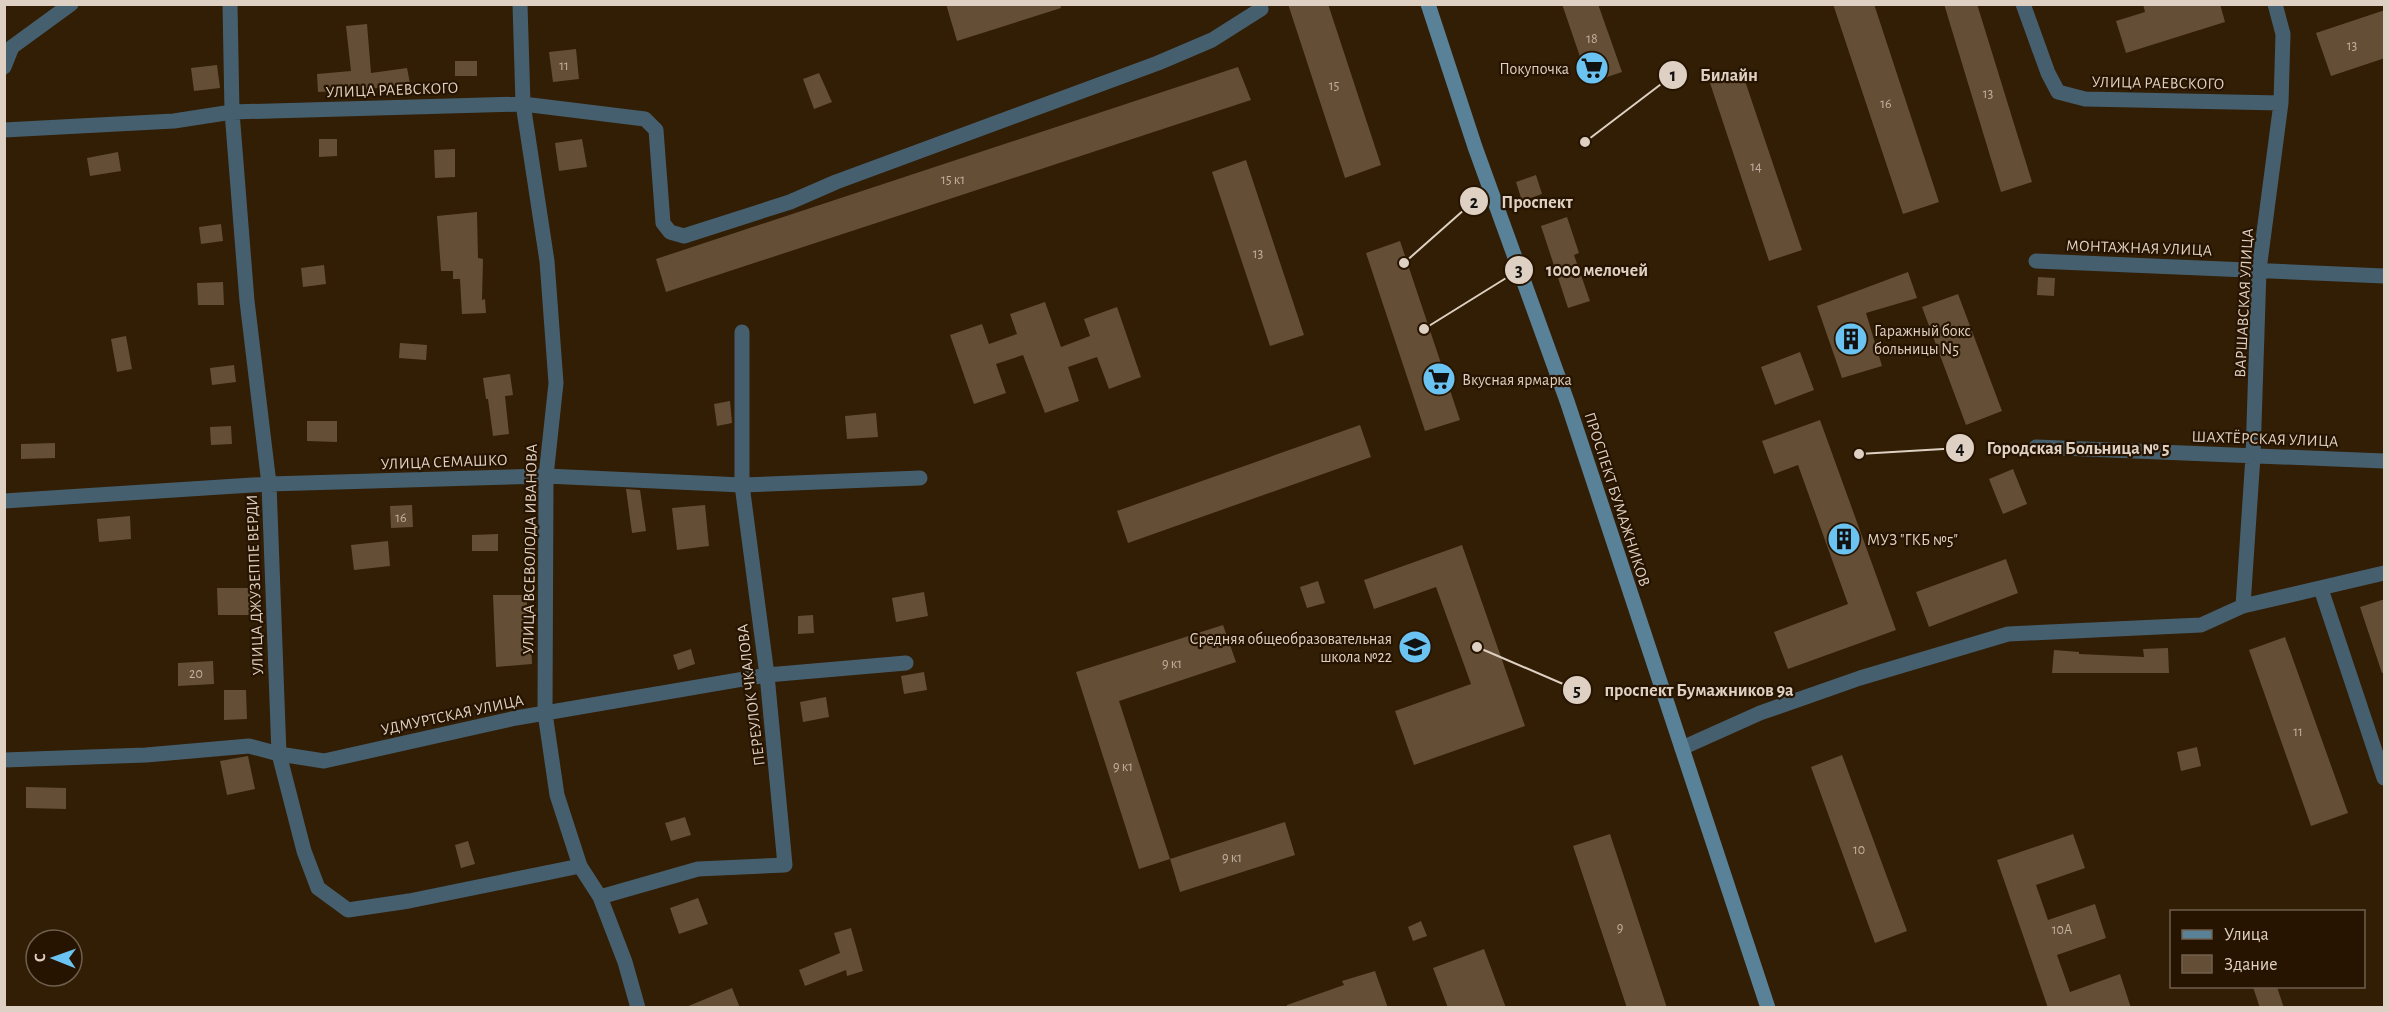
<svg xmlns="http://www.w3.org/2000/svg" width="2389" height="1012" font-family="'Alegreya Sans',sans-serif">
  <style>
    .building { fill: #654e36 }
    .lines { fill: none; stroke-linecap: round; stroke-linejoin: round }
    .street { stroke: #465f6e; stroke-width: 15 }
    .secondary { stroke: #598198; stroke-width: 15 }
    .labels { text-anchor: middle; stroke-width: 4.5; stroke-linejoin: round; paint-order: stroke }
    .number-label { font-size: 14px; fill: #c0b09f }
    .poi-label { font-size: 16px; fill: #ded0c2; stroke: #271400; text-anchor: start }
    .street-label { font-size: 16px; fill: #ded0c2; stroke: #271400 }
    .leader { fill: none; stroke: #ded0c2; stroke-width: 2 }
    .callout-dot { fill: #ded0c2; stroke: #271400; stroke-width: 2 }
    .mark-label { font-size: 18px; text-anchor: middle; font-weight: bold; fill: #111 }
    .callout-label { font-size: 18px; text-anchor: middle; font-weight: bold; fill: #ded0c2; stroke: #271400; stroke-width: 4.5; stroke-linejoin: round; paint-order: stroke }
  </style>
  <rect width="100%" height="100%" fill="#311e05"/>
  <!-- building -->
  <path class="building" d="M946,4H1060L1061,8L957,41Z
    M1288,4H1328L1381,165L1345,178Z
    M1562,4H1598L1622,72L1589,83Z
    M1833,4H1874L1939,202L1903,214Z
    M1944,4H1977L2032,182L2001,192Z
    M2143,4H2220L2225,22L2126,53L2116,21L2145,12Z
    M2385,10V58L2331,76L2316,33Z
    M367,24L371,73L407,68L410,83L371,89L318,92L317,74L351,71L346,26Z
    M576,49L579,79L553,82L549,52Z
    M455,61H477V76H455Z
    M217,65L220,88L194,91L191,68Z
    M1238,67L1251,100L666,292L656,259Z
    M1742,72L1802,250L1769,261L1710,83Z
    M819,73L832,102L814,109L803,79Z
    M319,139H337V156L319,157Z
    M582,139L587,167L559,171L555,143Z
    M455,149V177L435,178L434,150Z
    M118,152L121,171L90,176L87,158Z
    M1246,160L1304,335L1270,346L1212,172Z
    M1536,175L1542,194L1522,201L1516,182Z
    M477,212L478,258L483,259L482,300L485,299L486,313L462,314L460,279H453V271H441L437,216Z
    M1567,217L1579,253L1574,255L1590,301L1568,308L1541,226Z
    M221,224L223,241L201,244L199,227Z
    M1400,241L1460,420L1425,431L1366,253Z
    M324,265L326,284L303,287L301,268Z
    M1908,272L1917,298L1866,313L1882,366L1842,378L1817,306Z
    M2038,277L2055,278L2054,296L2037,295Z
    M223,282L224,305H198L197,283Z
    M1958,294L2002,411L1966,425L1922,307Z
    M1045,302L1061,347L1090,336L1084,319L1117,307L1141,377L1109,389L1097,357L1068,367L1079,401L1045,413L1023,355L996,364L1006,393L974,404L950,335L982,324L989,344L1017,334L1010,314Z
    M126,336L132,369L117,372L111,339Z
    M400,343L427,345L426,360L399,358Z
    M1800,352L1814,390L1775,405L1761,367Z
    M234,365L236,382L212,385L210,368Z
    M510,374L513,395L505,396L509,434L493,436L488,399H486L483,378Z
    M730,401L732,423L717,426L714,404Z
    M876,413L878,437L847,439L845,416Z
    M1820,420L1896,630L1788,669L1774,632L1848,604L1798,465L1774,474L1762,441Z
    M307,421H337V442L307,441Z
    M1360,425L1371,457L1128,543L1117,511Z
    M231,426L232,444L211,445L210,427Z
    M55,443V458L21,459V444Z
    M2013,469L2027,504L2003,514L1989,479Z
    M626,489L640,490L646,531L632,533Z
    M412,505L413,527L391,528L390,506Z
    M705,505L709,546L677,550L672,508Z
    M130,516L131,539L99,542L97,519Z
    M498,534V551H472V535Z
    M388,541L390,566L354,570L351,545Z
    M1462,545L1525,726L1414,765L1395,711L1471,684L1436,587L1374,609L1364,580Z
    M2006,559L2018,593L1929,627L1916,592Z
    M1318,581L1325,603L1307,608L1300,587Z
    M217,588H252V615H218Z
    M924,592L928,616L896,622L892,598Z
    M493,595H527V643L531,642L532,664L496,667Z
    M2385,599V672L2382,673L2360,607Z
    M813,615L814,633L798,634V616Z
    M1223,625L1236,662L1119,701L1170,859L1139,869L1076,672Z
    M2285,637L2348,813L2311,826L2249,650Z
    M2168,648L2169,673H2052L2054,650L2079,652V654L2144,657L2143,649Z
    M691,649L695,664L678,670L673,655Z
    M213,661L214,684L178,686V663Z
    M924,672L927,690L904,694L901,676Z
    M224,690H246L247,719L224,720Z
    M826,697L829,717L803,722L800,702Z
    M2197,747L2201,766L2181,771L2177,752Z
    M1842,755L1907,931L1875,943L1811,767Z
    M248,756L255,789L227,795L220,761Z
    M26,787L66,788V809L26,808Z
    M685,817L691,835L671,841L665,823Z
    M1285,822L1295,855L1180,892L1170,859Z
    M1610,834L1667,1008H1627L1573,846Z
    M2073,834L2085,868L2036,885L2048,920L2095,904L2106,938L2057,955L2070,992L2120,974L2131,1008H2048L1997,860Z
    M468,841L475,864L461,868L455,845Z
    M698,898L708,924L679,934L670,908Z
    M1421,921L1427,936L1413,941L1408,927Z
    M851,928L863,971L847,976L846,970L805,986L799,970L840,953L834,933Z
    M1484,949L1506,1008H1448L1433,968Z
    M1375,971L1388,1008H1287V1005L1344,985L1342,981Z
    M2253,987H2277L2284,1008H2260Z
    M732,988L740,1008H686V1007Z"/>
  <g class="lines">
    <!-- street -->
    <path class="street" d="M230,4L232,112L247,301L269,484L279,754L304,851L318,888L348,910L409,901L580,866
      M520,4L523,104L547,261L556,383L546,476L545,713L557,795L580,866L600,897L625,962L638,1008
      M2023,4L2048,73L2058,92L2085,99L2281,103
      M4,67L12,47L71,4
      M4,130L174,121L232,112L523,104L645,119L656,130L663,223L670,232L684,236L790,202L836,182L1158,63L1212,40L1261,9L1260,4
      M2036,261L2384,276
      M2036,447L2384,461
      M4,501L269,484L546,476L742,485L920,478
      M2321,589L2384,778
      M2243,606L2253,456L2259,270L2281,103L2283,34L2275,4
      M1682,748L1760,713L1860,678L2008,634L2201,625L2243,606L2384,573
      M4,760L146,755L249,746L279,754L324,761L516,718L767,675L906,663
      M600,897L698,869L785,865L767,675L742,485V332"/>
    <!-- secondary -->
    <path class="secondary" d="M1428,4L1475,147L1567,401L1768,1008"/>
  </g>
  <!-- icons -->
  <defs>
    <symbol id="supermarket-disc" viewBox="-11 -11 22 22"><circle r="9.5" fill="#6bc3f2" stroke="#271400"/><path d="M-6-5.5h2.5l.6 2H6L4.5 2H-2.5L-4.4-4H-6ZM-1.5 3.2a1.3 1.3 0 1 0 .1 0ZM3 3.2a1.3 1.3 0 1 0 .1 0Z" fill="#111"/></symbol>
    <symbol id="building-disc" viewBox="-11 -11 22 22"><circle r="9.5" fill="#6bc3f2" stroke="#271400"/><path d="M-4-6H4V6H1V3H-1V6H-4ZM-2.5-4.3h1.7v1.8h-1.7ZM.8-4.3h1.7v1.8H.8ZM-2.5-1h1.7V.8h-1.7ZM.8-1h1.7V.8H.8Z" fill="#111"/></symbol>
    <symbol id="school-disc" viewBox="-11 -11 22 22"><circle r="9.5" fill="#6bc3f2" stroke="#271400"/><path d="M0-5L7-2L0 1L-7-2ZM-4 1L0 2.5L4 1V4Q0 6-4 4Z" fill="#111"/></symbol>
  </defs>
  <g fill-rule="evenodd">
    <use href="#supermarket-disc" x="1573" y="49" width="38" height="38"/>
    <use href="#building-disc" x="1832" y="320" width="38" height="38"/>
    <use href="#supermarket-disc" x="1420" y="360" width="38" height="38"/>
    <use href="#building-disc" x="1825" y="520" width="38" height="38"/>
    <use href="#school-disc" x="1396" y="628" width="38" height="38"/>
  </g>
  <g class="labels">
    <!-- number labels -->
    <g class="number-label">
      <text x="1592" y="43">18</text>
      <text x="2352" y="50">13</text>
      <text x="564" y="70">11</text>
      <text x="1334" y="90">15</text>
      <text x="1988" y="98">13</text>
      <text x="1886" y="108">16</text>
      <text x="1756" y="171">14</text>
      <text x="953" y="184">15 к1</text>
      <text x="1258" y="258">13</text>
      <text x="401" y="522">16</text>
      <text x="1172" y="668">9 к1</text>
      <text x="196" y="678">20</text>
      <text x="2298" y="736">11</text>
      <text x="1123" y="771">9 к1</text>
      <text x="1859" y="854">10</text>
      <text x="1232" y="862">9 к1</text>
      <text x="1620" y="932">9</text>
      <text x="2062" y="934">10А</text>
    </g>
    <!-- poi labels -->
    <g class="poi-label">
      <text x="1569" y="74" text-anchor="end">Покупочка</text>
      <text x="1874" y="336">Гаражный бокс<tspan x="1874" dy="18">больницы N5</tspan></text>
      <text x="1462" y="385">Вкусная ярмарка</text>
      <text x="1867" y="545">МУЗ "ГКБ №5"</text>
      <text x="1392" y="644" text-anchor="end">Средняя общеобразовательная<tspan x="1392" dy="18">школа №22</tspan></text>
    </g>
    <!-- street labels -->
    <g class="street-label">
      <text transform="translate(2158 82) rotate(1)" y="6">УЛИЦА РАЕВСКОГО</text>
      <text transform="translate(392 89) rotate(-2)" y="6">УЛИЦА РАЕВСКОГО</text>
      <text transform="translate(2139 247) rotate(2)" y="6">МОНТАЖНАЯ УЛИЦА</text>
      <text transform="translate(2243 303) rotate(-87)" y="6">ВАРШАВСКАЯ УЛИЦА</text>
      <text transform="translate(2265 438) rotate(2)" y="6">ШАХТЁРСКАЯ УЛИЦА</text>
      <text transform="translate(444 461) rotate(-2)" y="6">УЛИЦА СЕМАШКО</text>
      <text transform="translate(1618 499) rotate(72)" y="6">ПРОСПЕКТ БУМАЖНИКОВ</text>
      <text transform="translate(529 549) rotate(-89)" y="6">УЛИЦА ВСЕВОЛОДА ИВАНОВА</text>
      <text transform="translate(254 585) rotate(-92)" y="6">УЛИЦА ДЖУЗЕППЕ ВЕРДИ</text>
      <text transform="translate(750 695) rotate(-97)" y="6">ПЕРЕУЛОК ЧКАЛОВА</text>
      <text transform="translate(452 714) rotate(-12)" y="6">УДМУРТСКАЯ УЛИЦА</text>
    </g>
  </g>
  <!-- callouts -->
  <path class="leader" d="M1585 142L1673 75M1404 263L1474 201M1424 329L1519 270M1859 454L1960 448M1477 647L1577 690"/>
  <g class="callout-dot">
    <circle cx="1585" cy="142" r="6"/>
    <circle cx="1404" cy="263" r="6"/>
    <circle cx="1424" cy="329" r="6"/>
    <circle cx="1859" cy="454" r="6"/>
    <circle cx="1477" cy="647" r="6"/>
    <circle cx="1673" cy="75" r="15"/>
    <circle cx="1474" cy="201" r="15"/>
    <circle cx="1519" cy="270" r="15"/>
    <circle cx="1960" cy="448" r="15"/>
    <circle cx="1577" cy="690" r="15"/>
  </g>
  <g class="mark-label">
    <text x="1673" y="81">1</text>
    <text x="1474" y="208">2</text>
    <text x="1519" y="276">3</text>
    <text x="1960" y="454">4</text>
    <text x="1577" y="696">5</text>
  </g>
  <g class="callout-label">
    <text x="1729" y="81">Билайн</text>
    <text x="1537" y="208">Проспект</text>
    <text x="1597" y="276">1000 мелочей</text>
    <text x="2078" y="454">Городская Больница № 5</text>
    <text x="1699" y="696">проспект Бумажников 9а</text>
  </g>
  <!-- border -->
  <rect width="2389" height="1012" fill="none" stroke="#ded0c2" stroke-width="12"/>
  <!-- legend -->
  <rect x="2170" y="910" width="195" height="78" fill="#271400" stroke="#705f4e" stroke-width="1.5"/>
  <rect x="2182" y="930" width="30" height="9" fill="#598198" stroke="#705f4e" stroke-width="1.5"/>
  <text x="2224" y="940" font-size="18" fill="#ded0c2">Улица</text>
  <rect x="2182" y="955" width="30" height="18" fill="#654e36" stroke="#705f4e" stroke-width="1.5"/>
  <text x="2224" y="970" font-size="18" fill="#ded0c2">Здание</text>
  <!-- north arrow -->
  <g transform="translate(54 958) rotate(271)"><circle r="28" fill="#271400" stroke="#705f4e" stroke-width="1.5"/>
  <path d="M0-4.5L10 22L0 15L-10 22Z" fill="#6bc3f2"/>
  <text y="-9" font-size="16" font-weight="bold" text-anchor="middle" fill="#ded0c2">С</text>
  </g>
</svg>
